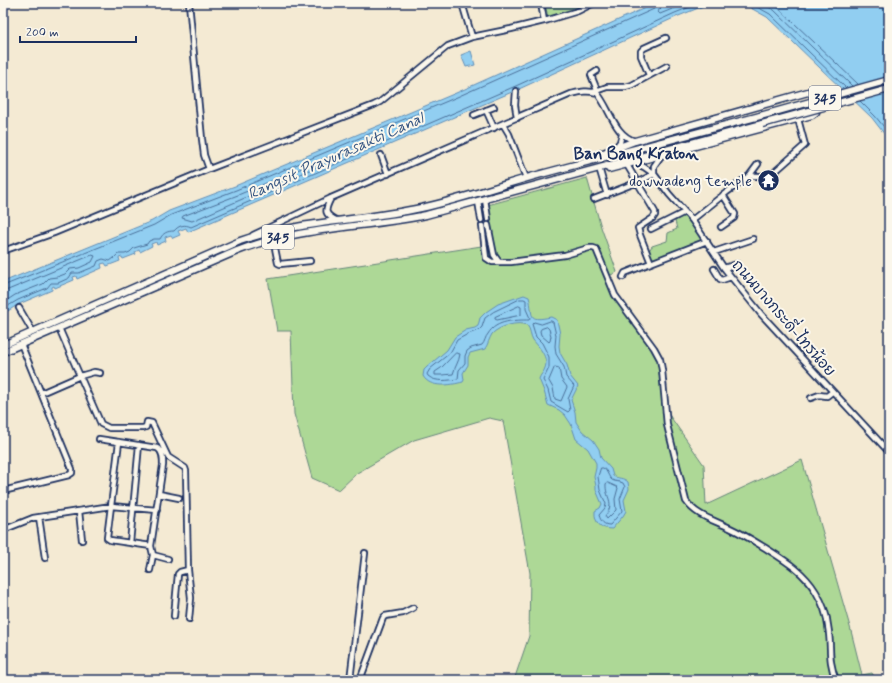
<svg xmlns="http://www.w3.org/2000/svg" width="892" height="683" font-family="Mynerve,'Playpen Sans Thai',sans-serif">
  <style>
    .green { fill: #add896; stroke: #64847a }
    .water { fill: #91cef1; stroke: #628eb6 }
    .pier { fill: #f4ead3 }
    .lines { fill: none; stroke-linecap: round; stroke-linejoin: round }
    .shore { stroke: #4a6f99; stroke-width: 1 }
    .minor-casing { stroke: #1b2f5e; stroke-width: 8 }
    .major-casing { stroke: #1b2f5e; stroke-width: 9 }
    .minor { stroke: #fbf7ec; stroke-width: 4.5 }
    .major { stroke: #fbf7ec; stroke-width: 6 }
    .major-bridge-casing { stroke: #1b2f5e; stroke-width: 9; stroke-linecap: butt }
    .major-bridge { stroke: #fbf7ec; stroke-width: 6 }
    .labels { text-anchor: middle; stroke-width: 4; stroke-linejoin: round; paint-order: stroke }
    .shield { fill: #fbf7ec; stroke: #5e6b89; stroke-width: 1 }
    .shield-label { font-size: 14px; font-weight: bold; fill: #1b2f5e }
    .poi-label { font-size: 15px; fill: #1b2f5e; stroke: #fbf7ec; text-anchor: end }
    .street-label { font-size: 15px; fill: #1b2f5e; stroke: #fbf7ec }
    .water-label { font-size: 16px; font-style: italic; fill: #385783; stroke: #fbf7ec }
    .quarter-label { font-size: 17px; font-weight: bold; fill: #1b2f5e; stroke: #fbf7ec }
  </style>
  <rect width="100%" height="100%" fill="#f4ead3"/>
  <filter id="ink" filterUnits="userSpaceOnUse"><feTurbulence type="fractalNoise" baseFrequency=".025" numOctaves="2"/><feDisplacementMap in="SourceGraphic" scale="8" xChannelSelector="R" yChannelSelector="G"/><feConvolveMatrix kernelMatrix="1 2 1 2 8 2 1 2 1" color-interpolation-filters="sRGB"/></filter>
  <g filter="url(#ink)">
    <!-- green -->
    <path class="green" d="M545,3H580L581,6L577,9L548,18Z
      M587,178L601,227L617,272L609,276L621,301L658,351L664,383L665,409L704,465L706,505L802,460L850,627L862,675L872,673L876,680H514L529,636L530,573L503,421L489,418L414,440L357,473L339,490L312,478L294,414L291,331H277L268,279L488,245L484,206Z
      M686,214L704,238L696,243L652,260L648,252L652,246L667,241L668,233L677,229L675,221Z"/>
    <!-- water -->
    <path class="water" d="M656,3H711L676,17L519,89L188,232L186,228L178,231L180,235L173,238L171,235L165,237L166,241L157,245L156,242L151,244L152,246L140,252L139,250L135,252L136,254L123,259L122,257L119,258L120,261L107,266L105,263L101,264L102,268L77,279L76,276L73,277L74,280L55,288L54,286L52,287V290L19,304L3,314V282L152,221L169,211L235,186L456,93Z
      M736,3H889V140L872,118L767,17L747,6Z
      M471,51L475,65L466,67L461,55Z
      M524,295L529,297C534,316 526,322 551,317L557,320L560,334L559,346L560,353L567,365L570,376L578,386L571,400L575,412L576,422L582,431L593,440L599,449L601,458L611,469L613,476C618,479 623,477 628,482L629,489L624,500L626,511L623,516L612,529C601,529 594,523 595,511L600,508L602,504L596,490V486L594,477L596,468V463L588,449L576,439L571,424L565,415L559,410L548,405L544,391L539,379C540,375 544,372 545,368C549,358 539,347 533,340C530,335 531,330 527,325C518,321 499,326 492,334C489,339 488,344 485,349L470,353L468,357V365L463,373L464,380L463,382C451,385 430,389 423,376L424,370L427,367L447,350L455,337L466,330L475,328L478,326L480,318L486,312L498,304Z"/>
    <!-- pier -->
    <path class="pier" d="M889,76V93L854,103L840,90Z"/>
    <g class="lines">
      <!-- shore -->
      <path class="shore" d="M662,3L658,12L660,14L687,3
        M750,3L770,14L846,88
        M761,3L774,10L852,86
        M773,3L858,84
        M860,101L875,116L889,133
        M369,140L372,141L371,143L192,221L182,218L183,216L238,195Z
        M3,286L154,225L171,215L236,190L457,97L654,9L656,6L657,3
        M3,291L8,290L92,255L95,256L92,262L79,268L70,269L65,274L57,277L49,278L43,284L15,295L3,303
        M520,299H524L526,300V309L530,318L529,320C516,320 496,320 488,334C485,337 485,342 482,345L471,348L467,351L465,356V363L459,370L458,379C449,380 436,383 428,376L427,374L430,369L450,353L457,340L468,334L479,330L482,327L485,318L493,312Z
        M519,306L521,307V315L497,320L495,319V317Z
        M3,309L18,300L47,288L51,283H58L69,278L72,273H79L96,266L98,261L103,259L110,261L114,258L118,254H125L130,252L134,248L147,244L149,241L154,239H160C163,233 167,231 174,231C179,225 185,224 191,227L518,85L675,13L700,3
        M551,321L553,322L556,335L555,346L556,354L564,367L566,377L574,386L568,399L570,410L568,412L551,402L548,390L543,380L549,368V357L542,343L536,337L532,324L534,322L541,324Z
        M547,327L549,329L551,336L550,341L549,342L541,335L540,331L541,329Z
        M456,353L460,354C459,362 455,366 453,374L442,375H435V372L441,368Z
        M555,367L559,368L561,379L567,387L561,401L555,399L553,388L549,381Z
        M601,468H603C608,471 608,477 612,480C615,482 619,481 623,483L625,487L620,499L622,511L610,525C604,525 601,522 599,515L605,508L606,504L600,490L598,477Z
        M608,483L617,487L618,488L615,499L616,510L607,519L605,516C616,502 605,498 606,484Z"/>
      <defs>
        <path id="minor" d="M189,3L202,139L204,155L209,169
          M462,3L472,37
          M541,3L544,21
          M597,71L591,75L597,90
          M649,75L641,56V51L644,48L666,38
          M516,91L515,105L517,118
          M593,92L607,87H625L632,85L667,66
          M486,110L494,128
          M474,115L494,107
          M503,124L509,134L526,178
          M615,148L620,142L622,134
          M381,155L388,174
          M634,163L644,167L654,174L669,194L692,220L724,268L761,314L889,452
          M627,165L655,212V215L653,218L638,228L640,235L651,263
          M600,171L607,195
          M654,174V166L661,156
          M749,176L758,164
          M331,198C324,211 324,215 338,221
          M485,199L488,219
          M594,199L638,182L654,174
          M478,201L481,220
          M692,220L727,192L749,176H770L805,145L798,119
          M488,225L494,255L499,262
          M482,226L486,258L492,262H511L565,255L589,248H593L596,249L615,295L654,348L660,359L662,370L667,425L686,501C696,516 714,520 730,528C743,534 754,541 767,549C786,561 804,572 816,592C822,602 827,615 828,626C832,647 827,658 836,680
          M721,227L734,218L735,214L723,195
          M651,229L685,212
          M253,235L331,198L571,94C580,92 587,90 597,93C610,108 614,135 635,141
          M273,238L278,263L280,264L310,261
          M3,251L54,233L209,169L374,105L380,102L448,46L472,37L511,29L548,20L578,11L594,3
          M714,252L753,239
          M724,268L737,264
          M714,269L720,279L722,280L731,277
          M623,277L625,273L707,241
          M19,308L33,332
          M100,373L94,372L80,376L101,424L109,428H143L146,427L147,422L152,423L168,457L185,468L186,471L188,570L191,598L189,619
          M41,393L80,376L59,328
          M811,398L819,395L827,396L832,392
          M99,439L157,448C163,451 163,459 163,465L151,546L153,555L168,559
          M119,442L107,538L110,540L151,546
          M3,491L69,475L72,473V469L21,344
          M159,494L179,498
          M79,511L82,540
          M39,517L45,558
          M3,530L33,518L111,506L157,510
          M130,543L139,445
          M150,570L153,555
          M174,616L178,574L180,572L188,570
          M350,680L365,553
          M360,680L383,618L385,616L403,613L413,608"/>
        <path id="major" d="M595,156L635,141L808,92C817,96 818,103 816,112L812,115L609,169
          M3,345L240,241C299,221 361,221 421,208C462,199 501,185 541,174C614,154 687,135 760,116
          M3,352L237,251C297,227 363,228 426,215L762,124"/>
      </defs>
      <!-- minor casing -->
      <use href="#minor" class="minor-casing"/>
      <!-- major casing -->
      <use href="#major" class="major-casing"/>
      <!-- minor -->
      <use href="#minor" class="minor"/>
      <!-- major -->
      <use href="#major" class="major"/>
      <defs>
        <path id="major-bridge" d="M760,116L889,80
          M762,124L889,89"/>
      </defs>
      <!-- major-bridge casing -->
      <use href="#major-bridge" class="major-bridge-casing"/>
      <!-- major-bridge -->
      <use href="#major-bridge" class="major-bridge"/>
    </g>
  </g>
  <!-- icons -->
  <defs>
    <symbol id="temple-disc" viewBox="-11 -11 22 22"><circle r="9.5" fill="#1b2f5e" stroke="#fbf7ec"/><path d="M0-6L5-2H3V0L6.5 2.5H4V6H1.5V3h-3V6H-4V2.5H-6.5L-3 0V-2H-5Z" fill="#fff"/></symbol>
  </defs>
  <g fill-rule="evenodd">
    <use href="#temple-disc" x="756" y="168" width="25" height="25"/>
  </g>
  <g class="labels">
    <!-- shield labels -->
    <g class="shield">
      <rect x="809" y="86" width="32" height="24" rx="3"/>
      <rect x="262" y="225" width="32" height="24" rx="3"/>
    </g>
    <g class="shield-label">
      <text x="825" y="103">345</text>
      <text x="278" y="242">345</text>
    </g>
    <!-- poi labels -->
    <g class="poi-label">
      <text x="752" y="186">dowwadeng temple</text>
    </g>
    <!-- street labels -->
    <g class="street-label">
      <text transform="translate(784 318) rotate(49)" y="5">ถนนบางกระดี่-ไทรน้อย</text>
    </g>
    <!-- water labels -->
    <g class="water-label">
      <text transform="translate(335 155) rotate(-24)" y="6">Rangsit Prayurasakti Canal</text>
    </g>
    <!-- quarter labels -->
    <g class="quarter-label">
      <text x="636" y="159">Ban Bang Kraton</text>
    </g>
  </g>
  <!-- margin -->
  <rect width="892" height="683" fill="none" stroke="#fbf7ec" stroke-width="16"/>
  <rect x="8" y="8" width="876" height="667" fill="none" stroke="#1b2f5e" stroke-width="1.5" filter="url(#ink)"/>
  <!-- scale -->
  <path d="M20 36v6h116v-6" fill="none" stroke="#1b2f5e" stroke-width="2"/>
  <text x="26" y="36" font-size="12" fill="#1b2f5e" stroke="#fbf7ec" stroke-width="3" paint-order="stroke">200 m</text>
</svg>
